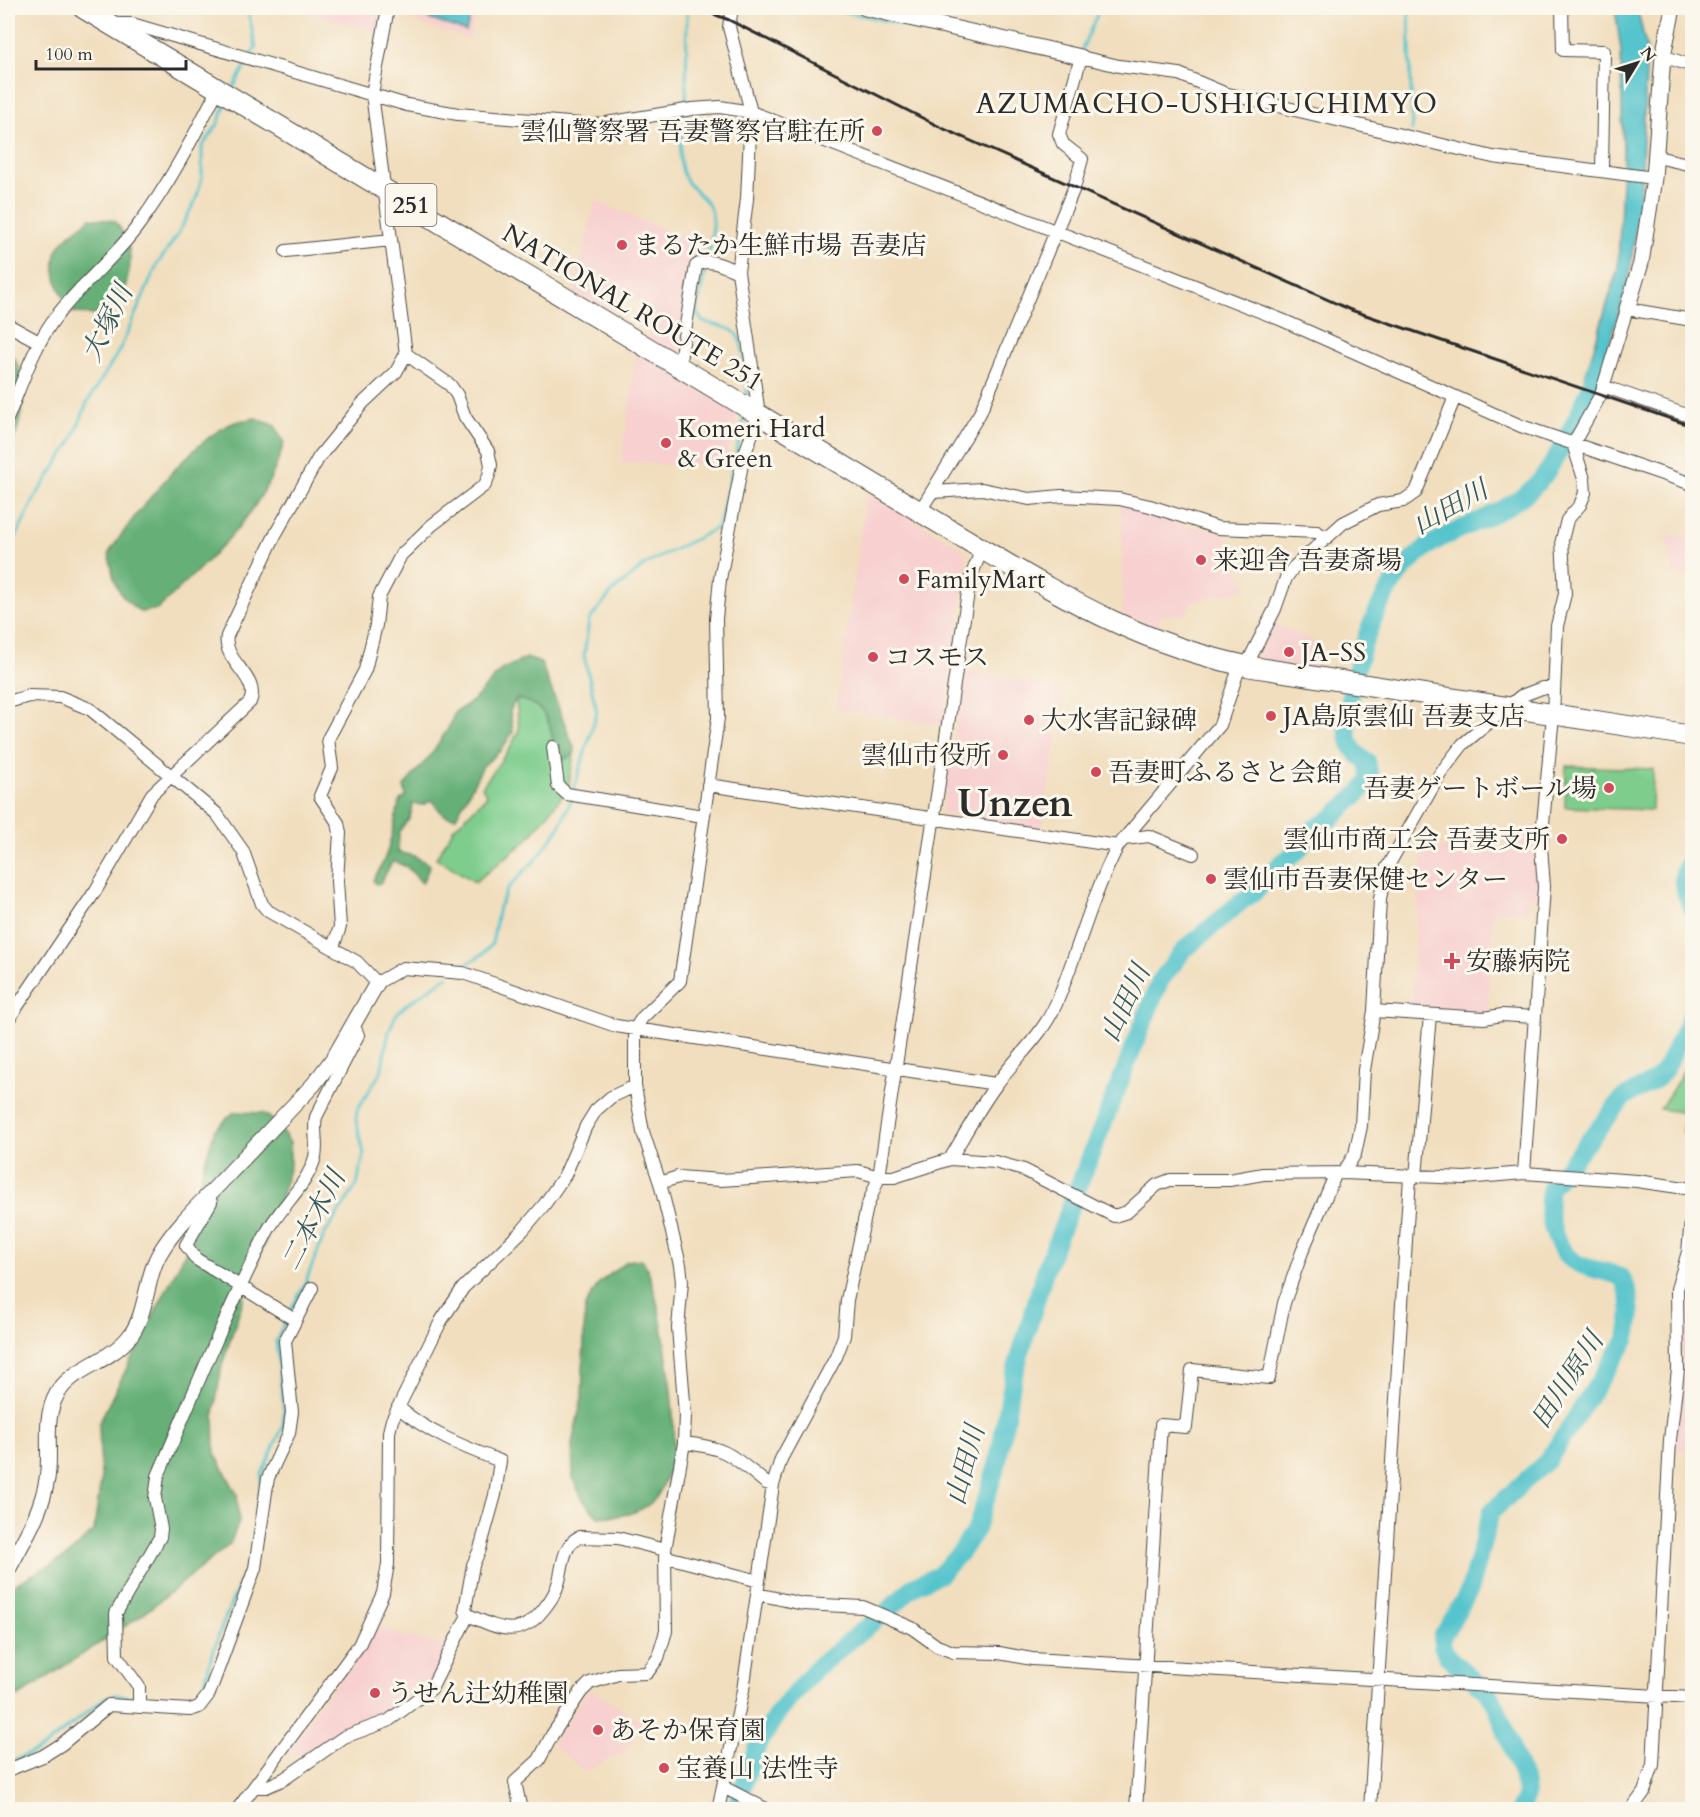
<svg xmlns="http://www.w3.org/2000/svg" width="1700" height="1817" font-family="Cardo,'Noto Serif JP',serif">
  <style>
    .built { fill: #f7d0cf }
    .green { fill: #7ecd8d; stroke: #547c5c; stroke-width: 1.5 }
    .forest { fill: #66b078; stroke: #486e52; stroke-width: 1.5 }
    .water { fill: #56c4cc; stroke: #40787c; stroke-width: 1.5 }
    .lines { fill: none; stroke-linecap: round; stroke-linejoin: round }
    .stream { stroke: #56c4cc; stroke-width: 3 }
    .river { stroke: #56c4cc; stroke-width: 18 }
    .minor-casing { stroke: #494641; stroke-width: 14 }
    .tertiary-casing { stroke: #494641; stroke-width: 17 }
    .trunk-casing { stroke: #494641; stroke-width: 22 }
    .minor { stroke: #fff; stroke-width: 12 }
    .tertiary { stroke: #fff; stroke-width: 15 }
    .trunk { stroke: #fff; stroke-width: 20 }
    .rail { stroke: #2b2b2b; stroke-width: 3 }
    .poi-dot { fill: #d1495b; stroke: #fbf7ec; stroke-width: 2 }
    .labels { text-anchor: middle; stroke-width: 6; stroke-linejoin: round; paint-order: stroke }
    .shield { fill: #fbf7ec; stroke: #696865; stroke-width: 1.5 }
    .shield-label { font-size: 24px; font-weight: bold; fill: #2b2b2b }
    .poi-label { font-size: 26px; fill: #2b2b2b; stroke: #fbf7ec; text-anchor: start }
    .street-label { font-size: 26px; fill: #2b2b2b; stroke: #fbf7ec }
    .water-label { font-size: 27px; font-style: italic; fill: #38595b; stroke: #fbf7ec }
    .quarter-label { font-size: 28px; letter-spacing: 1.5px; fill: #2b2b2b; stroke: #fbf7ec }
    .town-label { font-size: 38px; font-weight: bold; fill: #2b2b2b; stroke: #fbf7ec }
  </style>
  <rect width="100%" height="100%" fill="#fbf7ec"/>
  <filter id="ink" filterUnits="userSpaceOnUse"><feTurbulence type="fractalNoise" baseFrequency=".0167" numOctaves="2"/><feDisplacementMap in="SourceGraphic" scale="12" xChannelSelector="R" yChannelSelector="G"/><feConvolveMatrix kernelMatrix="1 2 1 2 8 2 1 2 1" color-interpolation-filters="sRGB"/></filter>
  <filter id="wash" filterUnits="userSpaceOnUse"><feTurbulence type="fractalNoise" baseFrequency=".008" numOctaves="4" result="noise"/><feDisplacementMap in="SourceGraphic" scale="24" xChannelSelector="R" yChannelSelector="G"/><feGaussianBlur stdDeviation="1.35" result="paint"/><feColorMatrix in="noise" values="0 0 0 0 0 0 0 0 0 0 0 0 0 0 0 0 0 1.4 0 .05"/><feComposite in="paint" operator="in"/></filter>
  <g filter="url(#wash)">
    <rect width="100%" height="100%" fill="#f1debe"/>
    <!-- built -->
    <path class="built" d="M289,8H479L469,39L422,24L386,8L379,32Z
      M595,200L672,233L704,235L678,359L647,340L651,303L615,296L612,299L610,315L574,294Z
      M637,352L738,413L726,457L694,465L621,463Z
      M871,494L963,549L966,554L967,561L943,725L836,709L866,496Z
      M1121,505L1148,511L1176,523L1228,533L1225,548L1239,551L1236,567L1240,570L1247,588L1191,602L1187,614L1160,615L1157,634L1121,619L1123,597Z
      M1666,534L1692,538V577L1673,574Z
      M1273,623L1319,643L1317,669L1256,660Z
      M968,672L1054,686L1064,698L1042,828L942,813L964,676Z
      M1525,828H1539L1540,898H1528L1527,912L1494,911L1487,1015L1410,1010L1423,849H1503Z
      M1692,1253V1452L1674,1450L1682,1292Z
      M376,1628L450,1648L433,1681L417,1695L400,1703L388,1717L304,1760L289,1748Z
      M590,1689L642,1722L623,1754L614,1756L585,1772L552,1744Z"/>
    <!-- green -->
    <path class="green" d="M516,699C551,704 553,732 555,760L559,761L574,754L568,789L527,840L475,882L436,858L454,828L487,796L482,787L510,748L519,730Z
      M1566,766L1653,769L1652,810L1565,807Z
      M1688,1058L1692,1059V1133L1683,1132L1686,1113L1660,1109C1668,1095 1686,1072 1688,1058Z"/>
    <!-- forest -->
    <path class="forest" d="M90,218L115,221C139,252 130,272 119,305L94,315L72,312C59,294 46,263 62,243C69,234 82,226 90,218Z
      M8,354L12,355C28,375 24,429 8,448Z
      M256,418L275,426L284,442C265,515 210,557 158,609L141,612C116,596 113,581 109,553C134,515 192,440 233,423C240,420 249,420 256,418Z
      M527,658L541,663L575,750L574,754L559,762L555,761C553,733 551,703 516,699L510,711L513,732L501,750L483,766L456,817C442,818 439,809 432,800L423,805L413,804L410,818L399,832L398,852L414,856L430,865L422,883L407,867L393,861L380,883L376,884L373,880C391,855 392,828 400,800L406,797L404,786L430,756L448,729L455,712L474,700L502,669Z
      M234,1112L263,1113L276,1122L290,1143V1165L279,1206L247,1288L222,1365L214,1413L215,1453L237,1494L239,1522L230,1544L141,1616L8,1703V1588L69,1555L94,1530L101,1480L99,1423L186,1251L203,1168L215,1130Z
      M642,1259C661,1285 679,1425 672,1458C670,1469 661,1493 654,1500C637,1516 620,1516 598,1517L583,1500L573,1479L572,1444L582,1398L585,1306L599,1283L627,1261Z"/>
    <!-- water -->
    <path class="water" d="M433,8L472,10L466,31L429,19Z
      M1615,8H1637L1647,50L1641,187L1629,278L1597,385L1584,380L1618,268L1623,159L1621,51Z"/>
    <g class="lines">
      <!-- stream -->
      <path class="stream" d="M247,8L256,47L251,55
        M828,8L979,41
        M1409,8L1412,130
        M1082,49L1100,8
        M233,88L248,61
        M686,108L687,8
        M686,114C685,131 677,148 681,165C685,184 691,186 703,198C720,214 711,240 707,260
        M706,266L696,312L702,321C711,325 724,325 733,331C746,338 746,384 748,399
        M8,553L36,496L72,441L87,403L120,349L157,265L178,234L196,199L202,178V147L218,124L225,106
        M573,792L597,712L584,656L589,620L614,590L646,564L715,529L720,522L745,414
        M461,968L484,953L492,943L499,907L508,888L539,856L559,828L572,798
        M289,1313L304,1286L324,1235L357,1185L364,1154L356,1120L357,1110L381,1072L389,1031L396,1015L406,1005L448,976
        M256,1521L262,1474L283,1426L284,1411L276,1341L286,1319
        M141,1697L188,1702L203,1692C212,1644 232,1602 251,1557
        M8,1763L41,1749L105,1698L114,1695L134,1697"/>
      <!-- river -->
      <path class="river" d="M1692,858C1678,875 1683,890 1692,908
        M735,1810L756,1749L777,1714L815,1669L894,1605L915,1585L939,1575L960,1553L976,1529L997,1465L1013,1378L1046,1268L1160,981L1185,949L1242,901L1254,893L1279,865L1299,850L1310,831L1332,818L1361,791L1370,778L1367,761C1343,749 1346,725 1350,702C1359,643 1386,565 1444,537C1476,521 1513,509 1538,483C1557,463 1593,388 1599,361
        M1520,1810L1526,1795L1525,1785L1496,1705L1488,1693L1447,1656L1442,1646V1637L1469,1591L1491,1512L1548,1460L1626,1340C1632,1320 1633,1297 1622,1278C1607,1269 1588,1271 1573,1261C1554,1247 1544,1208 1551,1187L1623,1098L1657,1079L1666,1068L1692,1013"/>
    </g>
  </g>
  <g filter="url(#ink)">
    <g class="lines">
      <defs>
        <path id="minor" d="M1562,8L1563,50L1604,51L1602,171
          M112,24H132L407,105L458,114L594,125L692,109L720,107L751,112L1282,320L1521,426L1692,484
          M1663,56L1692,66
          M1657,157L1692,165
          M286,251L391,240
          M8,325L39,342
          M679,366L696,266C707,256 726,267 738,272
          M1603,386L1692,417
          M8,417C21,385 32,351 52,322C77,287 112,261 137,227C169,185 194,136 218,89
          M933,492L982,489L1029,499L1061,496L1119,499L1150,506L1218,528L1317,532L1325,537
          M920,511L980,413L1074,188L1082,159L1063,144L1059,134L1081,57L1119,66L1179,74L1224,93L1493,157L1654,178
          M1246,666L1275,609L1286,578L1293,568L1343,523L1378,505L1403,501L1416,492L1455,397
          M8,702L29,696L60,697L90,709L217,814L243,851L262,904L268,911L357,962L377,983L403,968L463,973L616,1026L996,1084
          M553,747L558,786L567,794L703,816
          M708,785L1118,846
          M1124,839L1149,836L1193,854
          M333,947L340,927L337,881L340,833L338,823L320,796L332,768L328,739L365,670L376,625L379,597L401,555L432,525L485,485L489,475L491,465L488,451L465,417L457,395L450,385L406,354
          M1374,1011L1484,1018L1502,1015L1535,1017
          M8,1020L96,890L152,794L250,702C261,678 222,661 227,636L275,535L319,457L363,403L396,372L406,354L372,94L388,8
          M950,1159C965,1134 979,1108 996,1085C1016,1057 1042,1036 1056,1004C1078,952 1091,897 1118,846L1220,725L1240,665
          M1343,1173L1355,1154L1361,1126L1364,1070L1374,1011L1380,899L1385,871L1440,774L1463,744L1521,696L1542,688H1553
          M1524,1173L1544,887L1541,846L1553,715L1557,626L1565,594L1562,540L1567,520L1580,505L1585,493L1584,479L1573,444L1601,394L1627,309L1692,320
          M1416,1177L1430,1015
          M660,1183L678,1177L721,1180L858,1171L879,1177H894L950,1159L995,1162L1024,1170L1114,1216L1127,1212L1157,1185L1170,1180H1229L1263,1174L1343,1173L1465,1178L1524,1173L1637,1181L1692,1189
          M208,1195L211,1202L186,1245L196,1259L295,1320
          M398,1407C428,1433 464,1447 500,1461L495,1495L480,1549L473,1565L465,1610L468,1615
          M684,1443C729,1448 732,1456 766,1483L773,1485
          M667,1557L759,1581
          M757,1594L803,1604L863,1607L912,1628L937,1646L953,1652L999,1653L1032,1659L1692,1698
          M139,1706V1687L117,1656L116,1613L160,1537L161,1529L155,1498L158,1476C193,1395 226,1313 266,1234C279,1207 307,1187 315,1157C318,1144 313,1130 316,1117L358,1035L354,1026
          M8,1770L43,1756L62,1744L109,1705L190,1710L199,1707L209,1694L255,1568L268,1478L289,1433L292,1412L285,1341L312,1288
          M255,1787H266L284,1779L344,1737L388,1721L431,1689L468,1615C498,1628 519,1640 543,1610C550,1601 556,1593 559,1581C563,1565 563,1545 579,1537L618,1538L665,1550
          M723,1787L768,1810
          M237,1810L359,1645L383,1593L388,1564L389,1432L392,1420L441,1321L463,1288L522,1231L544,1205L565,1175L586,1126L596,1110L611,1097L635,1086
          M521,1810L515,1782L539,1760L552,1735L581,1692L590,1683L618,1674L647,1673L658,1658L666,1631L665,1550L684,1443L685,1414L678,1328L682,1282L680,1265L660,1183L643,1132L635,1086V1029L642,1018L680,981L718,718L716,619L720,579L743,459L759,414L738,272L747,199L751,112L729,27L732,8
          M718,1810L743,1690L773,1485L781,1459L836,1357L844,1336L847,1300L867,1207L879,1177L970,579L982,549
          M1136,1810L1161,1425L1186,1427L1192,1370L1269,1378L1284,1303L1302,1252L1336,1173
          M1370,1810L1410,1177
          M1631,1810L1644,1792L1653,1765L1670,1440L1678,1370L1677,1289L1688,1252L1692,1209"/>
        <path id="tertiary" d="M865,8L1081,57
          M1627,309L1641,263L1654,178L1663,56L1673,8
          M8,1570C23,1541 42,1512 47,1479C52,1451 42,1420 57,1394C72,1367 108,1364 130,1336C148,1312 145,1277 161,1251C176,1226 200,1204 220,1183C251,1150 283,1117 314,1084L335,1056L377,983"/>
        <path id="trunk" d="M83,8L982,549C1072,602 1142,644 1246,666L1692,736"/>
      </defs>
      <!-- minor casing -->
      <use href="#minor" class="minor-casing"/>
      <!-- tertiary casing -->
      <use href="#tertiary" class="tertiary-casing"/>
      <!-- trunk casing -->
      <use href="#trunk" class="trunk-casing"/>
      <!-- minor -->
      <use href="#minor" class="minor"/>
      <!-- tertiary -->
      <use href="#tertiary" class="tertiary"/>
      <!-- trunk -->
      <use href="#trunk" class="trunk"/>
      <!-- rail -->
      <path class="rail" d="M698,8L729,20L942,128L1351,310L1692,426"/>
    </g>
  </g>
  <!-- markers -->
  <g class="poi-dot">
    <circle cx="877" cy="131" r="6"/>
    <circle cx="622" cy="245" r="6"/>
    <circle cx="666" cy="443" r="6"/>
    <circle cx="1201" cy="560" r="6"/>
    <circle cx="904" cy="579" r="6"/>
    <circle cx="1289" cy="652" r="6"/>
    <circle cx="873" cy="657" r="6"/>
    <circle cx="1271" cy="716" r="6"/>
    <circle cx="1029" cy="720" r="6"/>
    <circle cx="1003" cy="755" r="6"/>
    <circle cx="1096" cy="772" r="6"/>
    <circle cx="1609" cy="788" r="6"/>
    <circle cx="1562" cy="839" r="6"/>
    <circle cx="1211" cy="879" r="6"/>
    <path d="M1449 952h6v6h6v6h-6v6h-6v-6h-6v-6h6z"/>
    <circle cx="375" cy="1693" r="6"/>
    <circle cx="598" cy="1730" r="6"/>
    <circle cx="664" cy="1768" r="6"/>
  </g>
  <g class="labels">
    <!-- shield labels -->
    <rect class="shield" x="385.5" y="184" width="51" height="42" rx="4.5"/>
    <g class="shield-label">
      <text x="411" y="213">251</text>
    </g>
    <!-- poi labels -->
    <g class="poi-label">
      <text x="865" y="140" text-anchor="end">雲仙警察署 吾妻警察官駐在所</text>
      <text x="634" y="254">まるたか生鮮市場 吾妻店</text>
      <text x="678" y="437">Komeri Hard<tspan x="678" dy="30">&amp; Green</tspan></text>
      <text x="1213" y="569">来迎舎 吾妻斎場</text>
      <text x="916" y="588">FamilyMart</text>
      <text x="1301" y="661">JA-SS</text>
      <text x="885" y="666">コスモス</text>
      <text x="1283" y="725">JA島原雲仙 吾妻支店</text>
      <text x="1041" y="729">大水害記録碑</text>
      <text x="991" y="764" text-anchor="end">雲仙市役所</text>
      <text x="1108" y="781">吾妻町ふるさと会館</text>
      <text x="1597" y="797" text-anchor="end">吾妻ゲートボール場</text>
      <text x="1550" y="848" text-anchor="end">雲仙市商工会 吾妻支所</text>
      <text x="1223" y="888">雲仙市吾妻保健センター</text>
      <text x="1466" y="970">安藤病院</text>
      <text x="387" y="1702">うせん辻幼稚園</text>
      <text x="610" y="1739">あそか保育園</text>
      <text x="676" y="1777">宝養山 法性寺</text>
    </g>
    <!-- street labels -->
    <g class="street-label">
      <text transform="translate(633 307) rotate(31)" y="9">NATIONAL ROUTE 251</text>
    </g>
    <!-- water labels -->
    <g class="water-label">
      <text transform="translate(107 323) rotate(-64)" y="9">大塚川</text>
      <text transform="translate(1450 507) rotate(-29)" y="9">山田川</text>
      <text transform="translate(1125 1003) rotate(-65)" y="9">山田川</text>
      <text transform="translate(313 1220) rotate(-63)" y="9">二本木川</text>
      <text transform="translate(1567 1380) rotate(-57)" y="9">田川原川</text>
      <text transform="translate(965 1465) rotate(-75)" y="9">山田川</text>
    </g>
    <!-- quarter labels -->
    <g class="quarter-label">
      <text x="1207" y="113">AZUMACHO-USHIGUCHIMYO</text>
    </g>
    <!-- town labels -->
    <g class="town-label">
      <text x="1015" y="816">Unzen</text>
    </g>
  </g>
  <!-- margin -->
  <rect width="1700" height="1817" fill="none" stroke="#fbf7ec" stroke-width="30"/>
  <!-- north arrow -->
  <g transform="translate(1637 63) rotate(52)" stroke="#fbf7ec" stroke-width="4.5" paint-order="stroke">
  <path d="M0-4.5L10 22L0 15L-10 22Z" fill="#2b2b2b"/>
  <text y="-9" font-size="16" font-weight="bold" text-anchor="middle" fill="#2b2b2b">N</text>
  </g>
  <!-- scale -->
  <path d="M36 60v9h150v-9" fill="none" stroke="#2b2b2b" stroke-width="3"/>
  <text x="45" y="60" font-size="18" fill="#2b2b2b" stroke="#fbf7ec" stroke-width="4.5" paint-order="stroke">100 m</text>
</svg>
